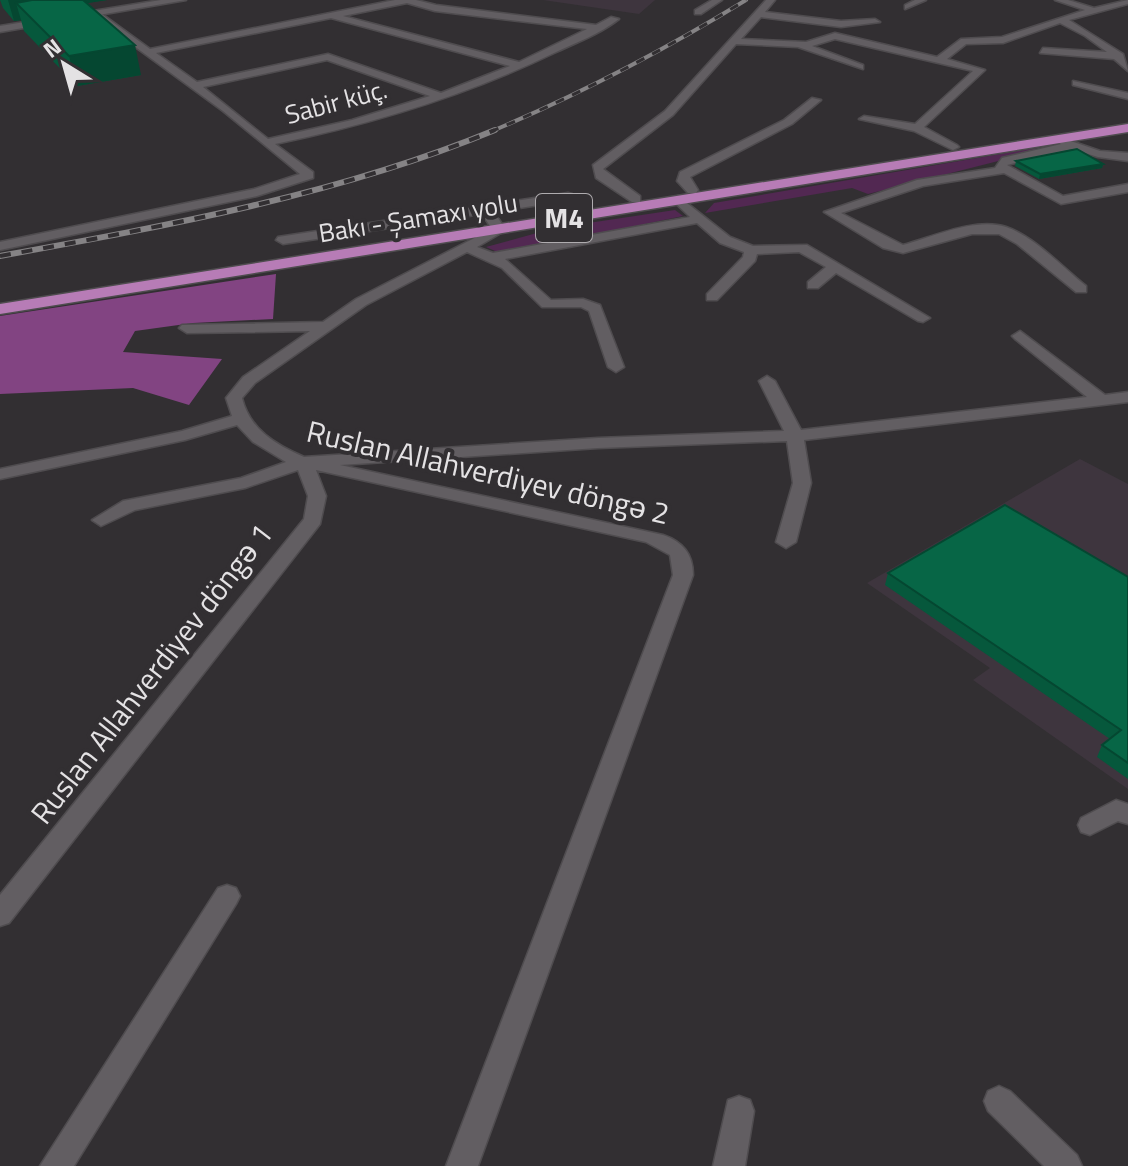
<svg xmlns="http://www.w3.org/2000/svg" width="1128" height="1166" font-family="'Titillium Web',sans-serif">
  <style>
    .built { fill: #3e353e }
    .green { fill: #522852 }
    .forest { fill: #824482 }
    .lines { fill: none; stroke-linecap: round; stroke-linejoin: round }
    .street-casing { stroke: #4f4c4f; stroke-width: 3 }
    .secondary-casing { stroke: #4f4c4f; stroke-width: 3 }
    .highway-casing { stroke: #4f4c4f; stroke-width: 3 }
    .street { fill: #625e62; fill-rule: evenodd }
    .secondary { fill: #625e62; fill-rule: evenodd }
    .highway { fill: #b77cb6; fill-rule: evenodd }
    .rail-far1-casing { stroke: #858385; stroke-width: 4 }
    .rail-casing { stroke: #858385; stroke-width: 6 }
    .rail-far1 { stroke: #322f32; stroke-width: 3; stroke-dasharray: 9; stroke-linecap: butt }
    .rail { stroke: #322f32; stroke-width: 4; stroke-dasharray: 11; stroke-linecap: butt }
    .wall { fill: #06583c }
    .shaded-wall { fill: #054731 }
    .building { fill: #076646; stroke: #054731; stroke-width: 2 }
    .labels { text-anchor: middle; stroke-width: 8; stroke-linejoin: round; paint-order: stroke }
    .far-street-label { font-size: 26px; fill: #e4e2e4; stroke: #322f32 }
    .shield { fill: #322f32; stroke: #afacaf; stroke-width: 2 }
    .shield-label { font-size: 28px; font-weight: bold; fill: #e4e2e4 }
    .street-label { font-size: 30px; fill: #e4e2e4; stroke: #322f32 }
  </style>
  <rect width="100%" height="100%" fill="#322f32"/>
  <!-- built -->
  <path class="built" d="M543,0H655L639,14Z
    M1080,459L1128,484V789L973,680L990,668L867,583Z"/>
  <!-- green -->
  <path class="green" d="M1035,148L1038,151L868,194L852,188L705,213L714,203Z
    M675,210L683,216L502,254L486,247L555,228Z"/>
  <!-- forest -->
  <path class="forest" d="M276,274L273,319L193,323L135,331L123,352L222,359L189,405L133,388L0,394V316Z"/>
  <g class="lines">
    <defs>
      <path id="street" d="M395,0H416L436,5L596,25L611,17L619,19C600,34 575,43 554,53C465,96 371,124 275,144L313,172V178L257,196L0,250V242L254,189L300,174L223,111L93,16V12H99L150,49ZM407,3L435,11L587,29L519,62L343,16ZM331,18L510,66L441,93L328,54L197,82L156,53ZM327,60L430,96L352,120L268,139L203,87Z
        M712,0H722L701,14H695V10Z
        M766,0H775L765,12L841,21L875,19L880,22L841,27L761,17L741,39L806,42L835,33L937,57L961,39L1002,37L1085,10L1055,0H1068L1094,8L1128,0V4L1069,20L1123,54L1128,71L1114,59L1040,53L1043,48L1107,52L1085,36L1060,23L1003,43L966,44L947,59L985,70L924,127L957,145L959,147L953,150L914,131L859,119L864,116L915,124L973,71L835,39L812,46L863,65V69L798,47L736,44L673,115L603,169L640,196V202H632L596,178L593,165L665,111Z
        M915,0H926L905,9V5Z
        M1073,81L1128,93V99L1073,85Z
        M812,98L821,100L792,124L690,177L698,190L696,193H688L677,181L680,172L784,120Z
        M1059,137L1100,151L1128,153V161L1098,157L1072,149L1007,165L1063,196L1128,184V192L1061,204L1004,173L923,186L841,213L903,245C933,237 975,217 1006,227C1035,237 1062,267 1086,286V292H1076L1017,244L999,234H972L903,253L883,248L824,212L917,180L995,168L1002,158L1061,144L1053,140Z
        M568,193L572,194V200L494,212L506,230L477,247L493,253L690,217L672,200L678,196L730,237L753,246L807,245L930,318L923,322L918,321L836,273L818,288H808V282L826,267L799,252L757,254L755,261L717,300H707V294L743,257L744,252L720,243L697,223L505,259L551,300L583,299L600,305L624,367L616,372L608,367L589,311L581,307H542L502,268L467,252L366,305L255,383L242,398C250,430 276,445 304,457L598,438L784,431L759,381L767,376L775,381L801,430L1087,397L1015,339L1012,336L1020,331L1105,395L1128,392V402L804,440L811,483L796,542L786,548L776,542L793,483L787,441L598,448L340,465L663,535C683,542 693,554 693,575L478,1166H446L673,575L670,555L646,542L316,470L326,496L320,524L9,923L0,926V895L304,519L308,496L298,470L245,488L135,510L101,526L92,520L123,501L241,478L286,462L253,442L237,425L185,440L0,479V469L182,431L232,416L226,398L243,377L310,331L187,333L179,328L182,325L323,322L356,299L492,229L482,214L283,244L276,240L278,237Z
        M1116,800L1128,804V824L1118,821L1090,835L1081,832L1078,825L1081,818Z
        M227,885L236,888L240,896L236,904L74,1166H40L218,888Z
        M999,1086L1010,1091L1077,1155L1082,1166H1044L988,1111L984,1101L988,1091Z
        M739,1096L750,1100L754,1111L745,1166H713L728,1100Z"/>
      <path id="secondary" d="M161,0H186L0,32V26Z"/>
      <path id="highway" d="M1128,124V132L0,314V304Z"/>
    </defs>
    <!-- street casing -->
    <use href="#street" class="street-casing"/>
    <!-- secondary casing -->
    <use href="#secondary" class="secondary-casing"/>
    <!-- highway casing -->
    <use href="#highway" class="highway-casing"/>
    <!-- street -->
    <use href="#street" class="street"/>
    <!-- secondary -->
    <use href="#secondary" class="secondary"/>
    <!-- highway -->
    <use href="#highway" class="highway"/>
    <defs>
      <path id="rail-far1" d="M490,132C580,94 663,51 746,0"/>
      <path id="rail" d="M0,256C166,226 338,195 495,130"/>
    </defs>
    <!-- rail-far1 casing -->
    <use href="#rail-far1" class="rail-far1-casing"/>
    <!-- rail casing -->
    <use href="#rail" class="rail-casing"/>
    <!-- rail-far1 -->
    <use href="#rail-far1" class="rail-far1"/>
    <!-- rail -->
    <use href="#rail" class="rail"/>
  </g>
  <!-- wall -->
  <path class="wall" d="M0,0H107L86,3L141,75L77,86L24,31L21,20L14,21L3,8Z
    M1016,161L1103,164L1102,168L1039,179L1015,166Z
    M888,573L1128,577V779L1097,757L1102,745L1110,739L885,585Z"/>
  <!-- shaded-wall -->
  <path class="shaded-wall" d="M8,0H107L70,6L16,3L21,20L14,21Z
    M135,45L141,75L77,86L69,56Z
    M1103,164L1102,168L1039,179L1040,174Z"/>
  <!-- building -->
  <path class="building" d="M32,0H83L135,45L69,56L16,3Z
    M1077,149L1103,164L1040,174L1016,161Z
    M1005,505L1128,577V763L1102,745L1121,730L888,573Z"/>
  <g class="labels">
    <!-- far-street labels -->
    <g class="far-street-label">
      <text transform="translate(336 102) rotate(-15)" y="9">Sabir küç.</text>
      <text transform="translate(418 218) rotate(-9)" y="9">Bakı - Şamaxı yolu</text>
    </g>
    <!-- shield labels -->
    <rect class="shield" x="536" y="194" width="56" height="48" rx="6"/>
    <g class="shield-label">
      <text x="564" y="228">M4</text>
    </g>
    <!-- street labels -->
    <g class="street-label">
      <text transform="translate(488 473) rotate(13)" y="10">Ruslan Allahverdiyev döngə 2</text>
      <text transform="translate(152 674) rotate(-52)" y="10">Ruslan Allahverdiyev döngə 1</text>
    </g>
  </g>
  <!-- north arrow -->
  <g transform="translate(64 64) rotate(323)" stroke="#322f32" stroke-width="6" paint-order="stroke">
  <path d="M0-6L14 30L0 20L-14 30Z" fill="#e4e2e4"/>
  <text y="-12" font-size="22" font-weight="bold" text-anchor="middle" fill="#e4e2e4">N</text>
  </g>
</svg>
